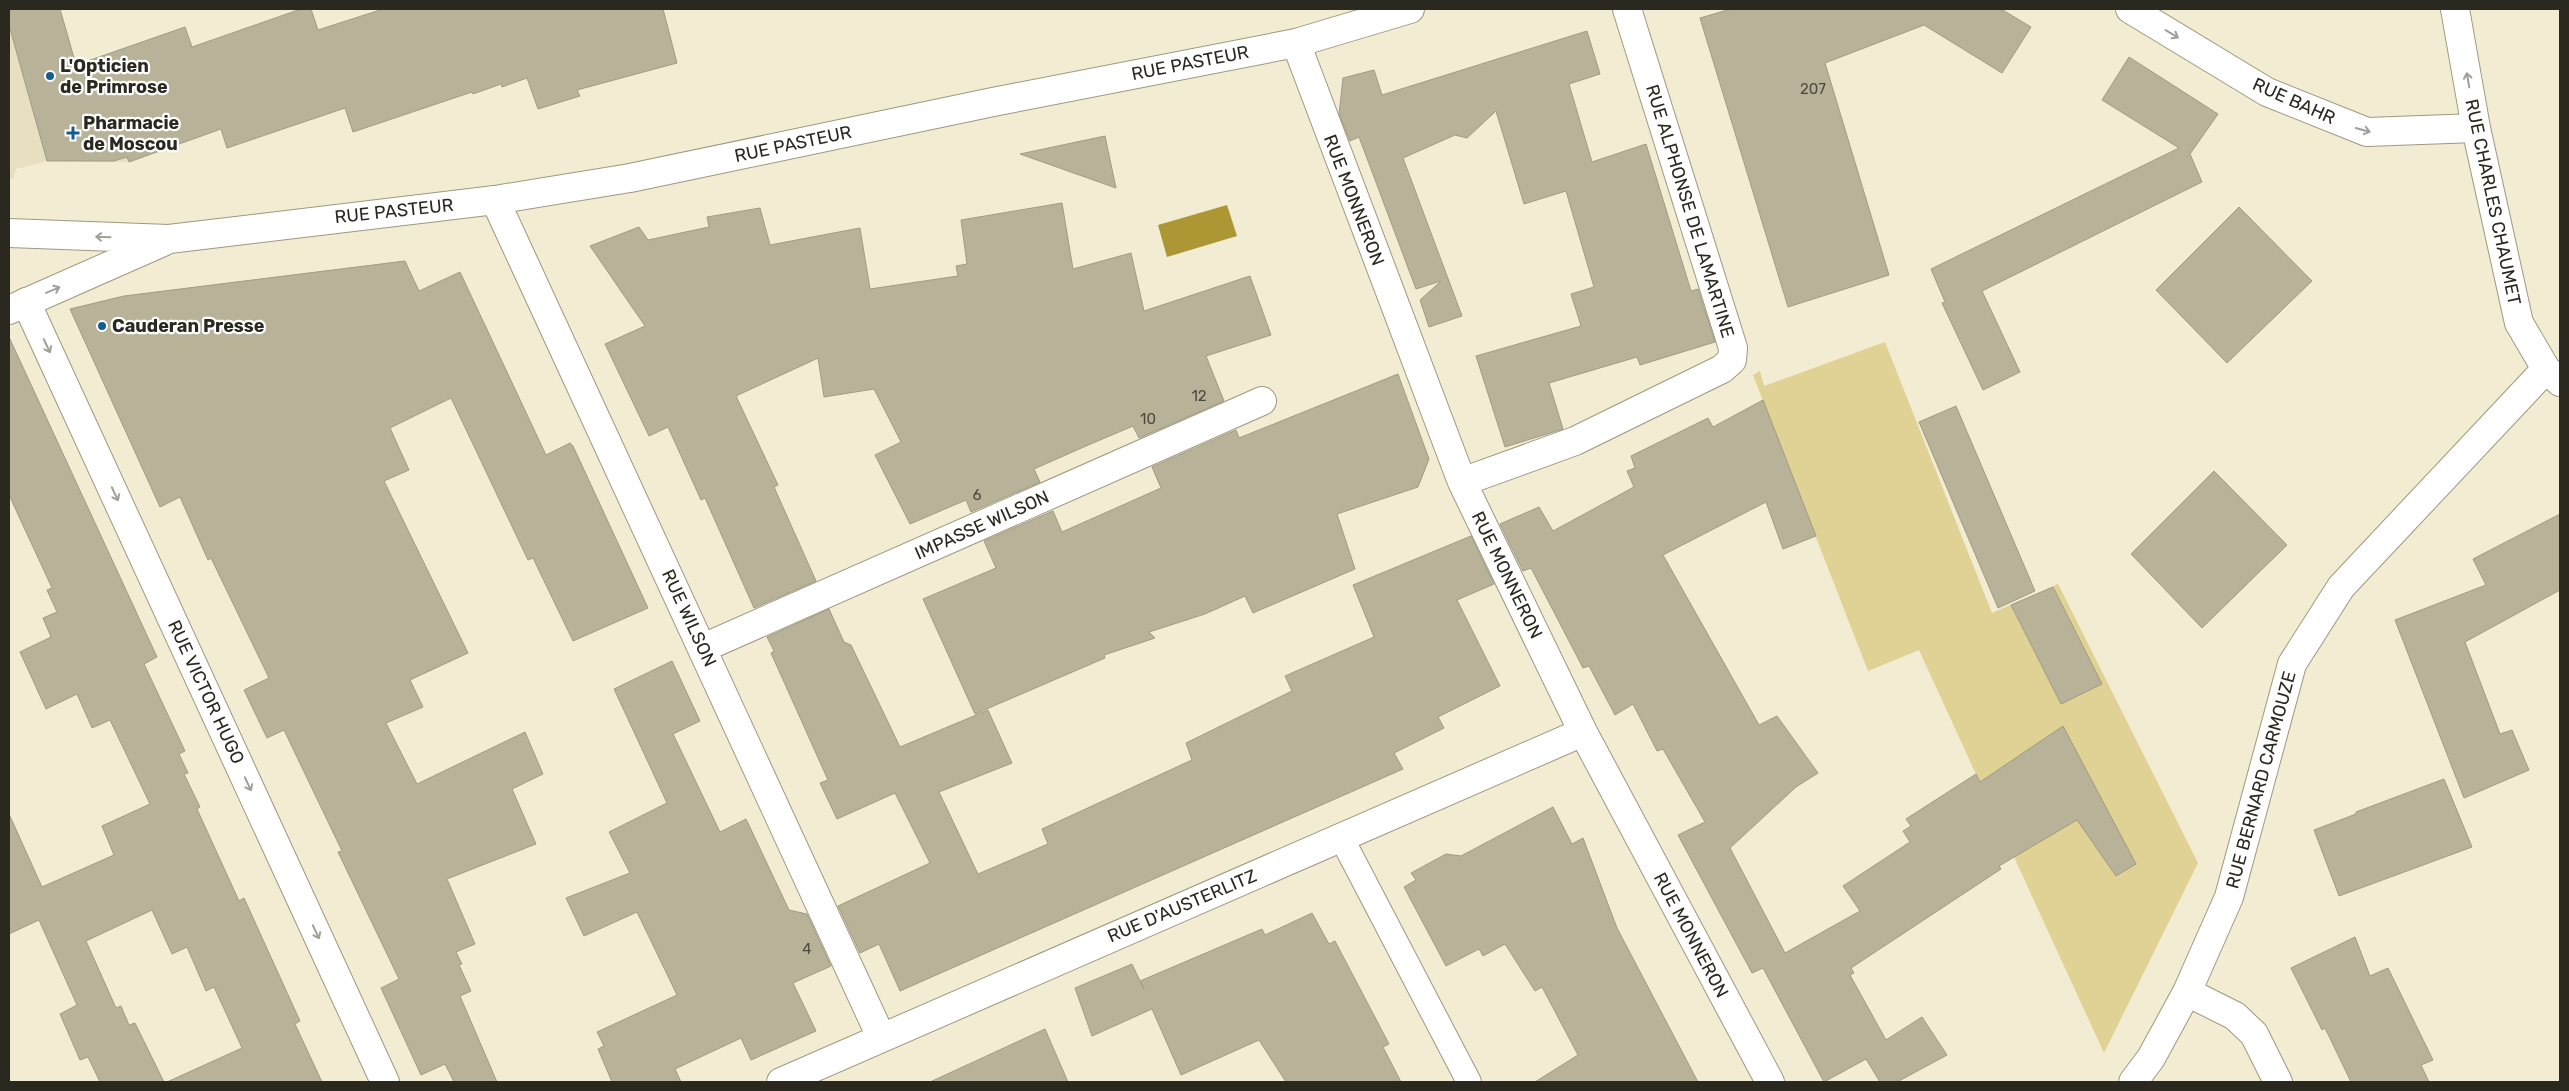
<svg xmlns="http://www.w3.org/2000/svg" width="2569" height="1091" font-family="Rubik,sans-serif">
  <style>
    .built { fill: #e7dfbf }
    .green { fill: #e0d195 }
    .water { fill: #ad9735 }
    .building { fill: #b8b299; stroke: #a09b83 }
    .lines { fill: none; stroke-linecap: round; stroke-linejoin: round }
    .lane-casing { stroke: #9e9881; stroke-width: 26 }
    .street-casing { stroke: #9e9881; stroke-width: 30 }
    .secondary-casing { stroke: #9e9881; stroke-width: 30 }
    .lane { stroke: #fff; stroke-width: 24 }
    .street { stroke: #fff; stroke-width: 28 }
    .secondary { stroke: #fff; stroke-width: 28 }
    .oneway { stroke: #a09f9a }
    .poi-dot { fill: #155c90; stroke: #fff; stroke-width: 2 }
    .labels { text-anchor: middle; stroke-width: 4.5; stroke-linejoin: round; paint-order: stroke }
    .number-label { font-size: 15px; fill: #4e4b3e }
    .street-label { font-size: 18px; fill: #2b291f; stroke: #fff }
    .poi-label { font-size: 18px; font-weight: bold; fill: #2b291f; stroke: #fff; text-anchor: start }
  </style>
  <rect width="100%" height="100%" fill="#f2ecd2"/>
  <!-- built -->
  <path class="built" d="M9,9H60L76,64L100,57L129,162L47,161L16,169L13,179H9Z"/>
  <!-- green -->
  <path class="green" d="M1885,342L1992,613L2058,584L2198,863L2104,1053L1919,650L1868,671L1753,375L1760,371L1764,386Z"/>
  <!-- water -->
  <path class="water" d="M1227,205L1237,236L1167,257L1158,225Z"/>
  <!-- building -->
  <path class="building" d="M9,9H60L76,65L185,27L192,47L301,9H311L318,30L383,9H663L677,63L577,90L580,96L538,109L527,78L502,87L501,84L473,94L472,92L353,132L345,108L227,148L221,129L129,162L127,157L114,161H47L9,25Z
    M1731,9H2001L2031,27L2002,73L1924,25L1825,63L1889,275L1788,307L1700,18Z
    M1587,31L1600,74L1569,84L1592,162L1646,144L1691,291L1698,289L1715,342L1640,365L1637,357L1549,383L1563,429L1505,447L1476,356L1581,326L1571,294L1594,287L1566,191L1524,204L1496,111L1467,138L1455,135L1403,158L1462,316L1429,327L1420,300L1441,281L1416,289L1359,137L1350,141L1339,114L1343,78L1374,70L1382,95Z
    M2129,57L2218,114L2190,154L2202,182L1982,291L2020,372L1983,390L1942,303L1945,302L1931,269L2179,148L2102,100Z
    M1105,136L1116,188L1020,154Z
    M1062,203L1073,269L1131,253L1144,311L1250,276L1271,335L1206,356L1224,401L1139,438L1133,426L1086,446L1034,469L1040,482L971,512L966,500L910,524L875,455L901,442L874,389L824,397L818,358L736,396L778,485L774,487L816,581L754,608L705,498L701,500L668,427L649,436L605,344L645,326L590,246L639,227L648,240L709,227L707,217L760,208L770,245L860,228L870,289L958,276L956,266L967,264L961,220Z
    M2239,207L2312,281L2227,363L2156,290Z
    M405,261L419,291L460,272L546,455L570,443L573,446L648,608L573,641L533,558L528,560L451,398L390,428L409,470L384,481L468,653L410,680L423,707L386,723L417,784L525,732L543,774L512,789L536,844L447,879L475,944L456,952L462,964L459,965L471,991L460,996L497,1082H454L445,1064L421,1075L381,988L399,979L338,852L342,851L284,730L267,738L244,690L269,678L211,558L208,560L180,497L160,507L70,309L124,296Z
    M9,337L157,657L144,664L185,751L179,754L188,773L184,774L200,807L197,809L239,901L244,898L300,1021L295,1024L322,1082H167L242,1048L214,987L206,991L187,947L172,954L152,910L86,941L116,1008L121,1006L129,1025L135,1023L164,1082H100L88,1057L80,1060L60,1014L77,1005L39,920L9,934V814L42,887L114,855L102,826L150,804L110,720L92,728L77,694L46,709L20,652L51,637L43,618L57,612L47,590L52,588L9,495Z
    M1398,374L1429,459L1418,487L1337,514L1355,569L1253,613L1245,596L1205,614L1149,632L1155,638L1104,655L1105,658L975,714L923,599L996,568L984,541L1053,511L1062,532L1161,488L1152,467L1236,430L1239,438Z
    M1763,400L1816,536L1783,549L1766,502L1663,555L1759,725L1777,716L1818,773L1796,787L1730,848L1785,953L1860,911L1843,886L1910,842L1903,831L1911,826L1906,819L1976,774L1980,782L2063,726L2136,864L2116,876L2077,820L1999,866L2001,869L1851,968L1854,973L1850,975L1886,1040L1922,1017L1947,1055L1897,1082H1880L1866,1059L1824,1082L1763,968L1752,973L1678,835L1705,822L1663,749L1657,751L1633,704L1615,715L1589,666L1583,668L1531,568L1523,571L1500,524L1539,507L1553,531L1634,487L1627,471L1635,468L1631,456L1708,418L1713,427Z
    M1956,406L2035,591L1998,608L1919,422Z
    M2214,471L2287,545L2202,628L2131,554Z
    M2560,514V590L2465,642L2500,734L2512,730L2529,770L2464,798L2395,620L2486,585L2473,559Z
    M1471,536L1494,584L1457,600L1500,686L1438,717L1444,728L1394,753L1403,769L900,991L879,944L860,953L838,906L930,863L895,793L837,819L820,783L828,780L771,653L774,651L767,637L829,609L844,642L851,645L900,747L988,710L1012,763L939,792L978,874L1048,844L1042,829L1192,760L1186,743L1292,691L1285,676L1374,637L1353,585Z
    M2053,587L2102,684L2061,704L2011,605Z
    M672,661L700,721L673,734L720,832L746,819L789,910L807,914L831,966L793,983L816,1031L751,1060L741,1038L675,1069L681,1082H612L598,1049L604,1046L597,1032L677,995L637,912L584,936L566,898L630,873L609,832L667,803L614,689Z
    M2444,779L2472,847L2339,896L2314,830L2356,814V812Z
    M1553,807L1572,844L1583,838L1617,928L1698,1082H1535L1578,1055L1542,987L1535,991L1505,944L1483,956L1479,949L1446,966L1404,887L1416,880L1411,873L1446,854L1461,856Z
    M1312,913L1329,944L1335,941L1389,1044L1383,1047L1401,1082H1286L1259,1040L1181,1075L1152,1009L1092,1036L1075,988L1132,964L1144,989L1140,981L1262,929L1265,935Z
    M2355,937L2370,976L2388,968L2433,1060L2421,1065L2429,1082H2351L2325,1028L2322,1030L2291,968Z
    M1045,1029L1068,1082H930Z"/>
  <g class="lines">
    <defs>
      <path id="lane" d="M1341,837L1469,1082"/>
      <path id="street" d="M2455,9L2476,128
        M1296,43L1462,482L1583,732L1770,1082
        M495,200L881,1037
        M26,302L385,1082
        M1462,482L1575,441L1722,369L1732,360L1733,348L1627,9
        M703,648L1262,401
        M2187,992L2235,1016L2254,1034L2278,1082
        M781,1082L1583,732
        M2133,1082L2151,1058L2187,992L2229,897L2292,664L2341,587L2546,369"/>
      <path id="secondary" d="M2130,9L2267,92L2367,132L2476,128L2519,323L2546,369L2560,382
        M9,233L169,239L495,200L630,178L993,102L1296,43L1410,9
        M9,310L163,242"/>
    </defs>
    <!-- lane casing -->
    <use href="#lane" class="lane-casing"/>
    <!-- street casing -->
    <use href="#street" class="street-casing"/>
    <!-- secondary casing -->
    <use href="#secondary" class="secondary-casing"/>
    <!-- lane -->
    <use href="#lane" class="lane"/>
    <!-- street -->
    <use href="#street" class="street"/>
    <!-- secondary -->
    <use href="#secondary" class="secondary"/>
  </g>
  <!-- one-way arrows -->
  <defs><path id="oneway-shaft" d="M-6 0H5M1.5-3L5.5 0L1.5 3" fill="none" stroke-width="1.6" stroke-linecap="round" stroke-linejoin="round" transform="scale(1.25)"/></defs>
  <g class="oneway">
    <use href="#oneway-shaft" transform="translate(2172 34) rotate(31)"/>
    <use href="#oneway-shaft" transform="translate(2468 80) rotate(-100)"/>
    <use href="#oneway-shaft" transform="translate(2363 130) rotate(16)"/>
    <use href="#oneway-shaft" transform="translate(103 237) rotate(-178)"/>
    <use href="#oneway-shaft" transform="translate(53 290) rotate(-23)"/>
    <use href="#oneway-shaft" transform="translate(47 346) rotate(65)"/>
    <use href="#oneway-shaft" transform="translate(115 494) rotate(65)"/>
    <use href="#oneway-shaft" transform="translate(248 784) rotate(65)"/>
    <use href="#oneway-shaft" transform="translate(316 932) rotate(65)"/>
  </g>
  <!-- markers -->
  <g class="poi-dot">
    <circle cx="50" cy="76" r="5"/>
    <path d="M70.5 125.5h5v5h5v5h-5v5h-5v-5h-5v-5h5z"/>
    <circle cx="102" cy="326" r="5"/>
  </g>
  <g class="labels">
    <!-- number labels -->
    <g class="number-label">
      <text x="1813" y="94">207</text>
      <text x="1199" y="401">12</text>
      <text x="1148" y="424">10</text>
      <text x="977" y="500">6</text>
      <text x="807" y="954">4</text>
    </g>
    <!-- street labels -->
    <g class="street-label">
      <text transform="translate(1190 63) rotate(-11)" y="6">RUE PASTEUR</text>
      <text transform="translate(2294 101) rotate(24)" y="6">RUE BAHR</text>
      <text transform="translate(793 144) rotate(-12)" y="6">RUE PASTEUR</text>
      <text transform="translate(1354 200) rotate(69)" y="6">RUE MONNERON</text>
      <text transform="translate(2493 202) rotate(78)" y="6">RUE CHARLES CHAUMET</text>
      <text transform="translate(394 211) rotate(-6)" y="6">RUE PASTEUR</text>
      <text transform="translate(1690 211) rotate(73)" y="6">RUE ALPHONSE DE LAMARTINE</text>
      <text transform="translate(982 525) rotate(-24)" y="6">IMPASSE WILSON</text>
      <text transform="translate(1507 575) rotate(64)" y="6">RUE MONNERON</text>
      <text transform="translate(689 618) rotate(65)" y="6">RUE WILSON</text>
      <text transform="translate(206 692) rotate(65)" y="6">RUE VICTOR HUGO</text>
      <text transform="translate(2261 780) rotate(-75)" y="6">RUE BERNARD CARMOUZE</text>
      <text transform="translate(1182 906) rotate(-23)" y="6">RUE D'AUSTERLITZ</text>
      <text transform="translate(1691 935) rotate(62)" y="6">RUE MONNERON</text>
    </g>
    <!-- poi labels -->
    <g class="poi-label">
      <text x="60" y="72">L'Opticien<tspan x="60" dy="21">de Primrose</tspan></text>
      <text x="83" y="129">Pharmacie<tspan x="83" dy="21">de Moscou</tspan></text>
      <text x="112" y="332">Cauderan Presse</text>
    </g>
  </g>
  <!-- border -->
  <rect width="2569" height="1091" fill="none" stroke="#2b291f" stroke-width="20"/>
</svg>
